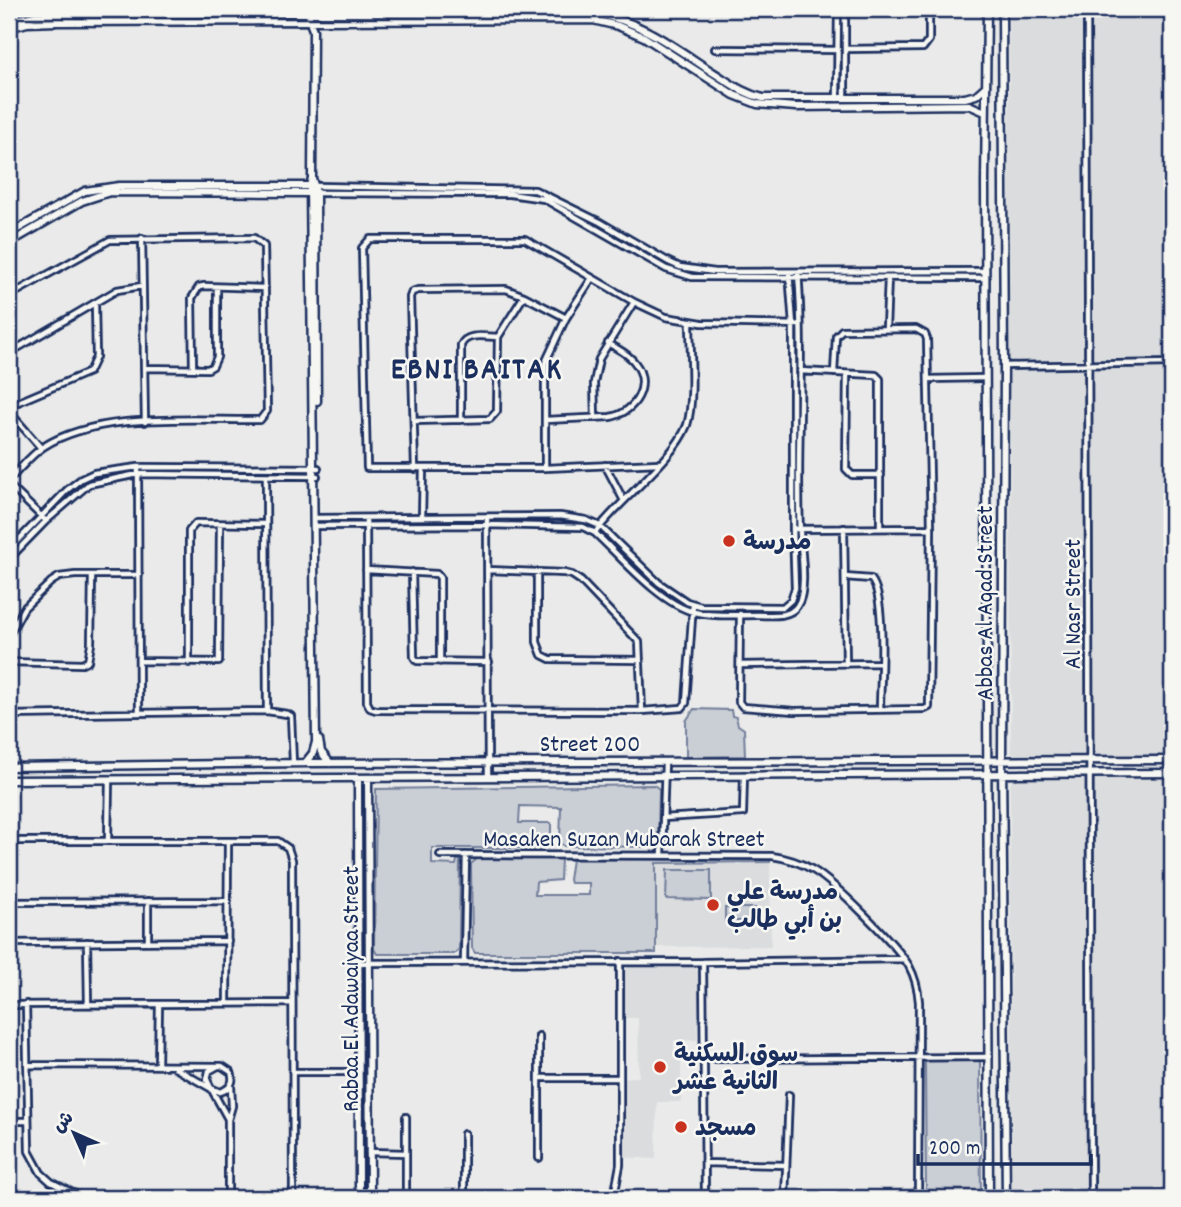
<svg xmlns="http://www.w3.org/2000/svg" width="1181" height="1207" font-family="Dekko,'Playpen Sans Arabic',sans-serif">
  <style>
    .built { fill: #dadcde }
    .green { fill: #caced5; stroke: #727e9a; stroke-width: 2 }
    .lines { fill: none; stroke-linecap: round; stroke-linejoin: round }
    .minor-casing { stroke: #1b2f5e; stroke-width: 10 }
    .tertiary-casing { stroke: #1b2f5e; stroke-width: 11 }
    .minor { stroke: #f6f6f2; stroke-width: 4.5 }
    .tertiary { stroke: #f6f6f2; stroke-width: 6 }
    .poi-dot { fill: #c8321e; stroke: #f6f6f2; stroke-width: 2.5 }
    .labels { text-anchor: middle; stroke-width: 5; stroke-linejoin: round; paint-order: stroke }
    .poi-label { font-size: 24px; font-weight: bold; fill: #1b2f5e; stroke: #f6f6f2; text-anchor: start }
    .street-label { font-size: 24px; fill: #1b2f5e; stroke: #f6f6f2 }
    .district-label { font-size: 32px; font-weight: bold; letter-spacing: 2px; fill: #1b2f5e; stroke: #f6f6f2 }
  </style>
  <rect width="100%" height="100%" fill="#e9eae9"/>
  <filter id="ink" filterUnits="userSpaceOnUse"><feTurbulence type="fractalNoise" baseFrequency=".0143" numOctaves="2"/><feDisplacementMap in="SourceGraphic" scale="14" xChannelSelector="R" yChannelSelector="G"/><feConvolveMatrix kernelMatrix="1 2 1 2 8 2 1 2 1" color-interpolation-filters="sRGB"/></filter>
  <g filter="url(#ink)">
    <!-- built -->
    <path class="built" d="M1009,9H1172V757L1015,758L1011,751Z
      M1014,776H1172V1198H1012L1010,785Z
      M770,862L771,946L656,947V863Z
      M630,965L694,966L699,972L697,1040L674,1041V1055L681,1056V1102H657L656,1159L623,1157L621,1078L639,1077L638,1018H623V972Z"/>
    <!-- green -->
    <path class="green" d="M694,709L731,710L732,716L736,717L738,725L744,729L745,756L686,757V721Z
      M654,785L659,789L658,843L654,847L564,846L560,843L561,807L520,806L519,823H551V848H432V864L456,865L457,860H460L459,949L454,954H377L374,949L376,789Z
      M770,856V862L656,863V953H475L472,948L471,864L478,858L561,859L560,880L536,882L535,895H589V883H570L569,880L572,859Z
      M667,870H711V900L666,899Z
      M725,908H755V921H725Z
      M928,1060H977L980,1062L981,1198H926L925,1063Z"/>
    <g class="lines">
      <defs>
        <path id="minor" d="M845,9V98
          M1087,9L1091,1198
          M715,49L838,50
          M845,49L923,48L929,40V9
          M837,99L838,9
          M316,186L535,190L600,222L669,262L680,267L715,272L985,271
          M316,193L510,194L544,199L666,269L692,277L986,278
          M142,238L145,422
          M9,296L110,240L254,238L264,246L267,411L260,420C194,421 99,411 43,447C31,455 20,469 9,480
          M886,328L888,278
          M9,357L16,349L117,290L142,286
          M1004,366L1172,363
          M144,368L208,369L213,366L217,357V287
          M193,369L192,298L199,287L204,286L265,288
          M800,371L876,375L880,379V528
          M847,374L846,469L852,475H881
          M928,379L986,378
          M9,406L89,372L96,357L95,303
          M9,407L14,417L41,448
          M595,418L594,383L599,359L634,302
          M461,420V345C467,332 486,337 498,337
          M545,420L610,417C635,413 652,385 635,363C628,353 617,349 608,343
          M414,421L490,419L497,411L498,337L524,296
          M659,463L545,468H367L362,248L370,239H525L634,302L666,317L702,323L800,325
          M605,465L623,499
          M138,467L139,712
          M545,468V363L566,318L592,278
          M415,469L410,297L412,292L418,290L506,289L524,296L566,318
          M9,485L46,521
          M422,517L423,469
          M487,517L488,777
          M314,518L560,516L586,520L600,526L659,583L687,602L701,606L783,607L791,600L795,588L793,529V325L789,272
          M366,518L367,702L370,708L376,710L642,711L682,708L686,703L693,604
          M314,526L487,525L583,527L595,533C621,557 660,604 694,612C714,617 738,615 758,615C771,615 789,618 797,606C808,591 801,551 800,533C796,446 805,359 798,272
          M844,528L846,664
          M793,529L931,528
          M595,533C619,500 674,460 687,425C695,401 690,349 690,322
          M9,550L67,490L81,479L94,473L138,467L318,468
          M9,559L46,521L89,484L138,474L317,476
          M366,570L437,574L440,578V662
          M489,570L564,573L572,575L581,581L639,642L642,711
          M412,572L414,657L417,661L489,662
          M537,572V642L542,655L550,659L640,660
          M845,577L871,579C887,597 880,683 880,710
          M740,614L739,702L743,707L794,711L925,709L929,707L931,528L927,339L925,334L916,329L842,330L836,336L834,373
          M9,635L24,608L51,582L59,577L75,575H139
          M139,661L219,662L220,524
          M9,662L82,664L88,661L91,644L92,576
          M189,663V531L196,523L266,524
          M740,665L880,663
          M9,706V715
          M267,711L287,714L291,716L293,763
          M9,715L267,711L266,477
          M663,818L743,813L744,775
          M9,841H278L288,848L292,860L293,1198
          M108,841L109,780
          M440,855L772,856C786,858 800,862 813,870C835,883 896,944 909,966C915,977 918,989 919,1002L918,1198
          M662,855L665,762
          M148,901V942
          M9,902L228,901
          M87,942L88,1004
          M9,943L228,941
          M464,962L466,855
          M703,962L904,959
          M358,963L703,962L705,1198
          M227,1003L228,841
          M26,1004L29,1151L41,1173L51,1182L83,1198
          M9,1005L292,1003
          M705,1059L989,1057
          M27,1065L222,1066L231,1072C235,1082 230,1089 220,1092L211,1088L207,1080L209,1071L218,1066
          M158,1066L159,1004
          M175,1068L210,1088
          M293,1072H359
          M539,1078H620
          M212,1090L228,1119
          M406,1117V1198
          M9,1121H27
          M369,1152L406,1153
          M539,1158V1036
          M705,1163L786,1165
          M228,1198V1120L232,1106L231,1086
          M464,1198V1134
          M612,1198L616,1186L620,1165V961
          M785,1198L789,1095"/>
        <path id="tertiary" d="M987,9L985,182L989,1198
          M1002,9L1004,366L1002,761L1006,1198
          M9,21L35,16L89,15L285,13L595,14C639,19 678,50 714,73C730,83 744,94 763,98H965L976,95L985,87
          M9,28L27,23L57,22L593,20L618,26L644,37L734,95L757,104L796,107L969,105L985,112
          M312,178L316,193L317,401
          M9,234L85,191L119,186H314
          M9,243L82,201L110,192L312,193
          M319,740L321,752L330,763
          M305,763L313,753L316,742L310,186L312,178L313,30L309,20V9
          M9,767L305,763L1172,760
          M358,779L359,1198
          M368,779L370,1198
          M9,780L1172,773"/>
      </defs>
      <!-- minor casing -->
      <use href="#minor" class="minor-casing"/>
      <!-- tertiary casing -->
      <use href="#tertiary" class="tertiary-casing"/>
      <!-- minor -->
      <use href="#minor" class="minor"/>
      <!-- tertiary -->
      <use href="#tertiary" class="tertiary"/>
    </g>
  </g>
  <!-- markers -->
  <g class="poi-dot">
    <circle cx="729" cy="541" r="7"/>
    <circle cx="713" cy="905" r="7"/>
    <circle cx="660" cy="1067" r="7"/>
    <circle cx="681" cy="1127" r="7"/>
  </g>
  <g class="labels">
    <!-- poi labels -->
    <g class="poi-label">
      <text x="743" y="549">مدرسة</text>
      <text x="727" y="899">مدرسة علي<tspan x="727" dy="28">بن أبي طالب</tspan></text>
      <text x="674" y="1061">سوق السكنية<tspan x="674" dy="28">الثانية عشر</tspan></text>
      <text x="695" y="1135">مسجد</text>
    </g>
    <!-- street labels -->
    <g class="street-label">
      <text transform="translate(984 603) rotate(-90)" y="8">Abbas Al Aqad Street</text>
      <text transform="translate(1072 604) rotate(-90)" y="8">Al Nasr Street</text>
      <text x="590" y="751">Street 200</text>
      <text x="624" y="846">Masaken Suzan Mubarak Street</text>
      <text transform="translate(350 989) rotate(-90)" y="8">Rabaa El Adawaiyaa Street</text>
    </g>
    <!-- district labels -->
    <g class="district-label">
      <text x="477" y="378">EBNI BAITAK</text>
    </g>
  </g>
  <!-- margin -->
  <rect width="1181" height="1207" fill="none" stroke="#f6f6f2" stroke-width="35"/>
  <rect x="18" y="18" width="1146" height="1172" fill="none" stroke="#1b2f5e" stroke-width="2.5" filter="url(#ink)"/>
  <!-- north arrow -->
  <g transform="translate(74 1133) rotate(315)" stroke="#f6f6f2" stroke-width="5" paint-order="stroke">
  <path d="M0-5L12 26L0 18L-12 26Z" fill="#1b2f5e"/>
  <text y="-10" font-size="19" font-weight="bold" text-anchor="middle" fill="#1b2f5e">ش</text>
  </g>
  <!-- scale -->
  <path d="M918 1154v10h173v-10" fill="none" stroke="#1b2f5e" stroke-width="3.5"/>
  <text x="929" y="1154" font-size="21" fill="#1b2f5e" stroke="#f6f6f2" stroke-width="5" paint-order="stroke">200 m</text>
</svg>
